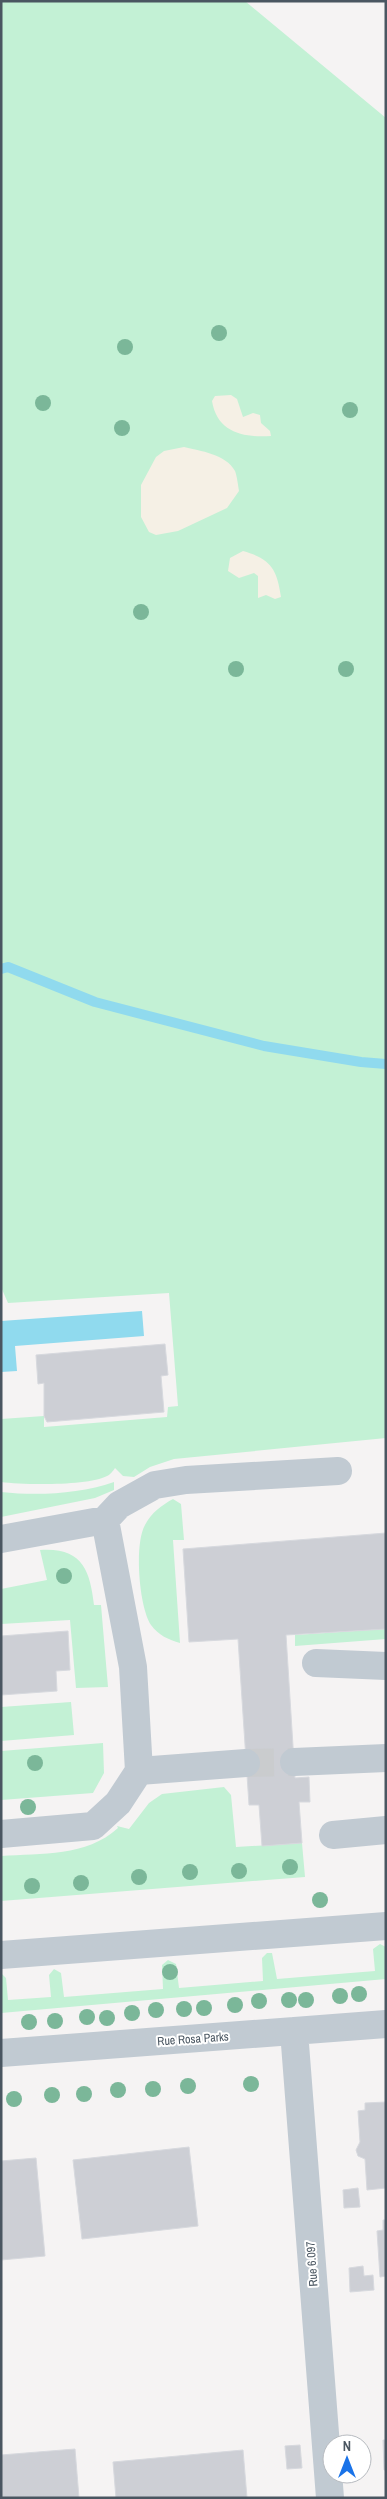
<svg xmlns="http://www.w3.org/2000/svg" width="387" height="2499" font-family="'Archivo Narrow',sans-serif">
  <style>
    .green { fill: #c3f1d5 }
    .sand { fill: #f5f0e5 }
    .water { fill: #90daee }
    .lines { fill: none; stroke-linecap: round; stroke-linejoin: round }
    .stream { stroke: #90daee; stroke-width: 10 }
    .building { fill: #cdcfd5; stroke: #d7d9de }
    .minor-tunnel { stroke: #caccce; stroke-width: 28; stroke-dasharray: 28 14; stroke-linecap: butt }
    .minor { stroke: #c1cad2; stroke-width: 28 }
    .tree { fill: #7bb799 }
    .labels { text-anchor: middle; stroke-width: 4; stroke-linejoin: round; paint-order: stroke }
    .street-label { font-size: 12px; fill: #4a5661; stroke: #fff }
  </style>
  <rect width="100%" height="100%" fill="#f5f3f3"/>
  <!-- green -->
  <path class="green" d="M1,1H245L386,118V1438L174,1459L150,1467L134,1477L123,1476L115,1468C113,1471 110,1475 107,1476C89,1486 23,1485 1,1482V1419L44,1416V1427L167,1417L168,1407L178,1406L169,1293L8,1303L1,1287Z
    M114,1482V1490L95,1498L1,1517V1492C38,1496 79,1494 114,1482Z
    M173,1499L181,1504L184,1540H173L180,1643C169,1640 158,1635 151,1625C139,1607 134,1544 145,1525C151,1513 162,1505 173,1499Z
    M40,1550C82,1547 90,1570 94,1605H101L108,1687L76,1688L70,1620L1,1624V1589L47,1580Z
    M386,1629V1639L295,1646V1635Z
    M71,1702L74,1735L1,1741V1707Z
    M103,1743L104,1773L93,1793L1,1800V1751Z
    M224,1787L231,1795L236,1847L302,1843L305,1877L1,1901V1856C42,1853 86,1857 118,1828L117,1826L129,1829L149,1803L162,1794Z
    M380,1944L386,1947V1979L1,2013V1973L6,1978L8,2000L51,1997L49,1975L54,1969L61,1973L64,1997L163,1989L162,1965L168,1960L176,1964L179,1988L263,1981L262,1958L267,1953H272L277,1979L375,1971L373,1949Z"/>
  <!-- sand -->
  <path class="sand" d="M231,395L237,399L243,417L253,413L260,415L261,423L270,431L271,436C243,438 217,432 212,401L215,396Z
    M184,447C200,451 226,454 235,471C237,476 238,485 239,491L227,508L178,531L156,535L149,532L141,517V485L156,457L164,451Z
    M243,551C271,559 277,569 281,597L275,599L266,595L258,598V576L254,573L239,578L228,571L230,558Z"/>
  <!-- water -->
  <path class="water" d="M142,1311L144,1336L15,1346L17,1371L1,1372V1321Z"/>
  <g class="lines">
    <!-- stream -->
    <path class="stream" d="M1,969L8,967L95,1002L264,1046L361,1062L386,1064"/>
  </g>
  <!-- building -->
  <path class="building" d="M165,1344L168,1375L161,1376L164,1412L47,1422L44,1416V1383L38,1384L36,1355Z
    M386,1533V1629L286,1635L295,1778L309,1777L310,1802H299L302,1843L262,1846L259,1805H249L238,1639L189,1642L183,1549Z
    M68,1631L70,1670L56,1671L57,1691L1,1695V1636Z
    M386,2102V2188L367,2190L365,2159L358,2156L356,2150L360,2142L358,2111L365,2110V2103Z
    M189,2147L198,2226L82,2239L73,2160Z
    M36,2158L45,2256L1,2260V2161Z
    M358,2188L360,2207L344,2208L343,2190Z
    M383,2220H386V2276L380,2277L377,2231L383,2230Z
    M363,2266L364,2276L373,2275L374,2290L350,2292L349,2268Z
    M383,2440H386V2470H384Z
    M300,2445L302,2468L287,2469L285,2446Z
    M75,2449L79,2498H1V2455Z
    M243,2450L247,2498H116L113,2462Z"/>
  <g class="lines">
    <!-- minor-tunnel -->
    <path class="minor-tunnel" d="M246,1763L294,1762"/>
    <!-- minor -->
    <path class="minor" d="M105,1520L119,1505L155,1485L186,1480L338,1471
      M1,1539L105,1520L133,1667L139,1771L246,1763
      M316,1663L386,1666
      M294,1762L386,1758
      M1,1834L93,1826L118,1803L139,1771
      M333,1835L386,1830
      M1,1955L386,1926
      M294,2031L330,2498
      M1,2053L386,2024"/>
  </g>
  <!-- trees -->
  <g class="tree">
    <circle cx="219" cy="333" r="8"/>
    <circle cx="125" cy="347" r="8"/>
    <circle cx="43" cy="403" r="8"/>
    <circle cx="350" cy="410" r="8"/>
    <circle cx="122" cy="428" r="8"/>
    <circle cx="141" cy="612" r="8"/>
    <circle cx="236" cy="669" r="8"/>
    <circle cx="346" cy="669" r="8"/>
    <circle cx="64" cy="1576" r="8"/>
    <circle cx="35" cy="1763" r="8"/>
    <circle cx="28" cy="1807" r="8"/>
    <circle cx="290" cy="1867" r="8"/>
    <circle cx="239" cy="1871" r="8"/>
    <circle cx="190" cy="1872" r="8"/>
    <circle cx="139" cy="1877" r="8"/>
    <circle cx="81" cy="1883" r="8"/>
    <circle cx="32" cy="1886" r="8"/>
    <circle cx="320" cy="1900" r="8"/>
    <circle cx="170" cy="1972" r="8"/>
    <circle cx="359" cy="1994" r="8"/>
    <circle cx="340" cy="1996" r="8"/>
    <circle cx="289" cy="2000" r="8"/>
    <circle cx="306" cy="2000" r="8"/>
    <circle cx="259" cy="2001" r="8"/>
    <circle cx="235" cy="2005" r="8"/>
    <circle cx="204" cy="2008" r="8"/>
    <circle cx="184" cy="2009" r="8"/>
    <circle cx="156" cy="2010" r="8"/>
    <circle cx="132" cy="2013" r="8"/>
    <circle cx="87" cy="2017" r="8"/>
    <circle cx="107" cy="2018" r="8"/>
    <circle cx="55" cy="2021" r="8"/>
    <circle cx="29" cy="2022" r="8"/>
    <circle cx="251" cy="2084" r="8"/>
    <circle cx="188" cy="2086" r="8"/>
    <circle cx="153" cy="2089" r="8"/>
    <circle cx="118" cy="2090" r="8"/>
    <circle cx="84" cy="2094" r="8"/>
    <circle cx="52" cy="2095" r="8"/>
    <circle cx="14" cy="2099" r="8"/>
  </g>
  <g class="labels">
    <!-- street labels -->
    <g class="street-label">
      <text transform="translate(193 2039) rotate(-4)" y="4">Rue Rosa Parks</text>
      <text transform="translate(312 2264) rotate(-94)" y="4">Rue 6.097</text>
    </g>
  </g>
  <!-- border -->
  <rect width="387" height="2499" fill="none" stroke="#4a5661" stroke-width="5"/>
  <!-- north arrow -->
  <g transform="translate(347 2459)"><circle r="24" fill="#ffffff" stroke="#b7bbc0"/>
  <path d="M0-4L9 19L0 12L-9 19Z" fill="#1a73e8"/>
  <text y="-8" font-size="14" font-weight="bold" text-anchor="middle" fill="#4a5661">N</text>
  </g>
</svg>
